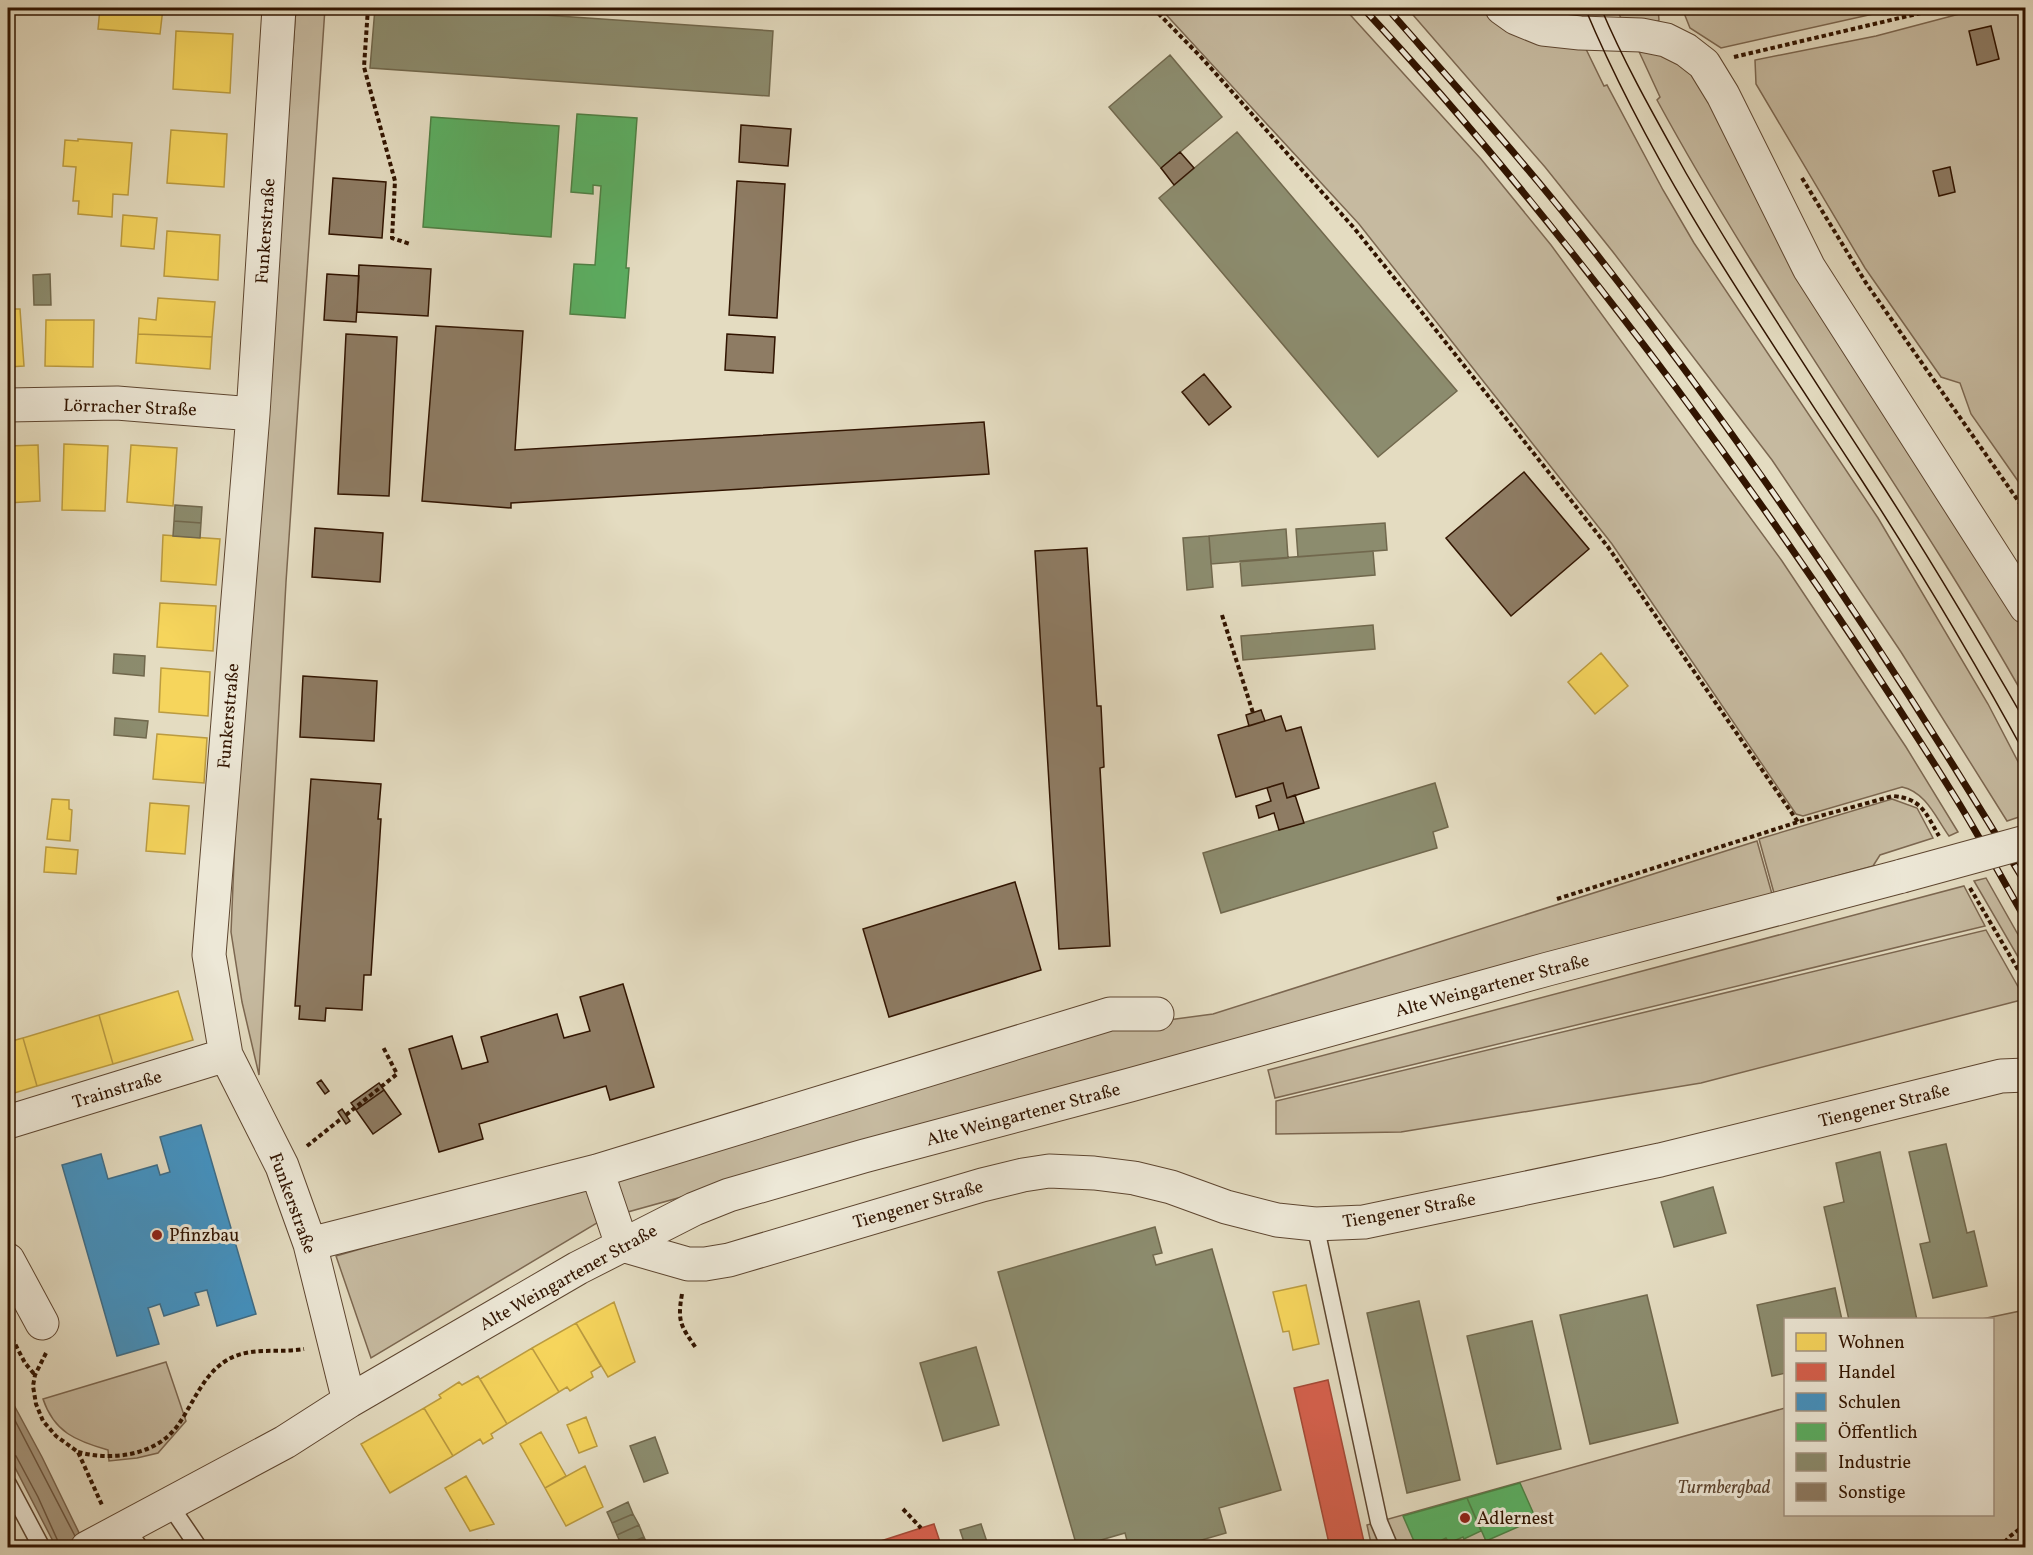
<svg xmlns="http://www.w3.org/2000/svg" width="2033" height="1555" font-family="Vollkorn,serif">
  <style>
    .green { fill: #c6baa0; stroke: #7c6750; stroke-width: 1.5 }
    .water { fill: #a7987f; stroke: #78634c; stroke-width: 1.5 }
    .homes { fill: #f6d55c; stroke: #bb9b40; stroke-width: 1.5 }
    .shops { fill: #d6604d; stroke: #a44936; stroke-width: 1.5 }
    .schools { fill: #4393c3; stroke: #3e6d88; stroke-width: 1.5 }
    .public { fill: #5aae61; stroke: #4e8044; stroke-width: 1.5 }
    .industry { fill: #8c8c6e; stroke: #71684d; stroke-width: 1.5 }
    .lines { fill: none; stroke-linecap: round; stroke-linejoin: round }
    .shore { stroke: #6c5640; stroke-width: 1.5 }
    .building { fill: #8e7c64; stroke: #311400; stroke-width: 1.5 }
    .lane-casing { stroke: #5e4630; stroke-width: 19 }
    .street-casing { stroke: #5e4630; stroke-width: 35 }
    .path { stroke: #311400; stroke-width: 4; stroke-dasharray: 4.5 3; stroke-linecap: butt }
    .lane { stroke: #ede8d7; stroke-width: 16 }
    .street { stroke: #ede8d7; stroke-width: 33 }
    .tram { stroke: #311400; stroke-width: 1.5 }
    .rail-casing { stroke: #311400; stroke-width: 7 }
    .rail { stroke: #ede8d7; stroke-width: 4.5; stroke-dasharray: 14; stroke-linecap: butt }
    .street-bridge-casing { stroke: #5e4630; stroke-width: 35; stroke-linecap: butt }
    .street-bridge { stroke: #ede8d7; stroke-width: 33 }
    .poi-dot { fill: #8f2418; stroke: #ede8d7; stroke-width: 2 }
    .labels { text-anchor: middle; stroke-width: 6; stroke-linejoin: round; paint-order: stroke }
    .street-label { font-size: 18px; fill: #311400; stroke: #ede8d7 }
    .poi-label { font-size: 18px; fill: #311400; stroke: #ede8d7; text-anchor: start }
    .park-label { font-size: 18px; font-style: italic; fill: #5e4630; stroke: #ede8d7 }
  </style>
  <rect width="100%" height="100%" fill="#e4dcc1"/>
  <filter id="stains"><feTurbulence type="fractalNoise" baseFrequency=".00333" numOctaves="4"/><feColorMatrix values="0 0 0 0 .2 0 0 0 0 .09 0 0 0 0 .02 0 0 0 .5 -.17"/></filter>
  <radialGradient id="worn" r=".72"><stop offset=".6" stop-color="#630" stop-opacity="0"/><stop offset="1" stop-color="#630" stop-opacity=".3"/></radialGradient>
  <!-- green -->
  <path class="green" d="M296,8H325L286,582L259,1075L242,1002L231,932L236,815Z
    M1160,8H1344L1481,159L1551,245L1782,561L1906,747L1958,832L1949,836C1936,818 1926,792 1902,787L1803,816L1796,814L1612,544L1359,224Z
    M1407,8H1488L1584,45L1604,86L1607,85L1663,190L1694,243L1878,518L1988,704L2025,775V815L2007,821L1901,652L1772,460L1613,252L1545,167Z
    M1616,8H1658L1659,20L1652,27L1621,18Z
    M1682,8H1900L1721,48L1690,28Z
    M1982,8H2025V491L1971,414L1960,383L1941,377L1865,268L1756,84L1755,60L1876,36Z
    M1636,45L1683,58L2025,622V698C1910,494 1769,306 1657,100L1660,97Z
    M1892,799L1917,808L1933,838L1880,855L1873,866L1774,893L1759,839Z
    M1757,841L1772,894L624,1213L613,1180L1108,1028L1213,1014Z
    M1986,878L2025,947V969L1974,881Z
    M1964,886L1985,926L1275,1098L1268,1070Z
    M1986,930L2025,999L1701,1083L1401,1132L1276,1134V1101Z
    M592,1182L602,1220L371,1358L336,1256Z
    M2025,1310V1547L1372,1548L1367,1525L1785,1408L1786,1514H1992V1320L1982,1319Z
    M166,1362L186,1421L158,1453L137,1458L109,1461L108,1450C76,1441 54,1432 43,1399Z"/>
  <!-- water -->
  <path class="water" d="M8,1394L42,1457L86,1547H56L8,1454Z"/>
  <!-- homes -->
  <path class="homes" d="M100,8H163L160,34L98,29Z
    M176,31L233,34L230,93L173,89Z
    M171,130L227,134L224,187L167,183Z
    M78,139L132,143L128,195L113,194L112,217L78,214L79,201H73L76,167L63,166L65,140L78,141Z
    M123,215L157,218L154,249L121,246Z
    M167,231L220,235L218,280L164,276Z
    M158,298L215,302L212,337L138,334L139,318L156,320Z
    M8,309H20L24,366L8,367Z
    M46,320H94L93,367L45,366Z
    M138,334L212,337L210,369L136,363Z
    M64,444L108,446L105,511L62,510Z
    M38,445L40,501L8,503V446Z
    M131,445L177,448L173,506L127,502Z
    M163,535L220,539L216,585L161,581Z
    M160,603L216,606L213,651L157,647Z
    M1601,653L1628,686L1595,714L1568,682Z
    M161,668L210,672L208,716L159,712Z
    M157,734L207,738L204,783L153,779Z
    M52,799L69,800V809L72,810L70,841L47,839Z
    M150,803L189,806L185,854L146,851Z
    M46,847L78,850L76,874L44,872Z
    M178,991L193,1040L113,1064L99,1015Z
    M99,1015L113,1064L37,1086L23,1038Z
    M23,1038L37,1086L8,1095V1042Z
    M1306,1285L1319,1344L1293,1350L1289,1331L1283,1332L1273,1292Z
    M614,1302L635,1362L608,1377L576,1323Z
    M576,1323L601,1366L591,1372L593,1377L570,1391L567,1387L559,1392L532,1348Z
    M532,1348L559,1392L507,1424L480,1379Z
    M478,1376L507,1424L491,1434L493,1438L483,1444L480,1439L453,1456L424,1408L441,1398L439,1395L459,1382L462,1385Z
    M424,1408L453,1456L390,1493L361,1444Z
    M586,1417L597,1446L579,1453L567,1425Z
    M541,1432L566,1476L545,1488L520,1444Z
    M585,1466L603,1507L566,1526L545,1488Z
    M466,1476L494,1524L470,1531L445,1488Z
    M487,1540L491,1548H473Z"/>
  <!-- shops -->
  <path class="shops" d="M1328,1380L1364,1542L1339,1548H1330L1294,1388Z
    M934,1524L942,1548H859L921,1528Z"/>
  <!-- schools -->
  <path class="schools" d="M201,1125L256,1314L217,1326L207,1290L195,1293L199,1305L164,1316L160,1304L148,1308L159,1344L117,1356L62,1165L101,1154L108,1179L157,1165L160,1175L170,1172L160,1137Z"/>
  <!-- public -->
  <path class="public" d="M577,114L637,118L626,268H629L625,318L570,314L574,264L595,265L601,186L593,185V194L571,192Z
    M431,117L559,126L551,237L423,227Z
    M1520,1483L1536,1519L1486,1541L1467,1498Z
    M1467,1498L1481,1531L1464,1539L1463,1537L1449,1543L1446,1538L1425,1548H1417L1403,1516Z"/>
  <!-- industry -->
  <path class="industry" d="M375,8H443L773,31L769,96L370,68Z
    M1170,55L1222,117L1161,168L1109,107Z
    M1237,132L1457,391L1378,457L1159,198Z
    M50,274L51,305H34L33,275Z
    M175,505L202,507L201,523L174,521Z
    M174,521L201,523L200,538L173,536Z
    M1385,523L1387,550L1298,557L1296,529Z
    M1286,529L1288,558L1211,564L1209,536Z
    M1209,536L1213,587L1187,590L1183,538Z
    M1373,551L1375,575L1242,586L1240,561Z
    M1373,625L1375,649L1243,660L1241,636Z
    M114,654L145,656L144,676L113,673Z
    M115,718L148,721L146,738L114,735Z
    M1435,783L1448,827L1433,832L1437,848L1221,913L1203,853Z
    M1946,1144L1967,1233L1974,1231L1987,1286L1933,1298L1920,1244L1930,1242L1909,1152Z
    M1880,1152L1917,1320H1849L1824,1207L1844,1202L1836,1163Z
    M1713,1187L1726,1233L1674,1247L1661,1202Z
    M1155,1227L1162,1253L1153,1255L1156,1265L1212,1249L1281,1490L1219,1508L1226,1533L1174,1548H1129L1125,1533L1077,1547L998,1272Z
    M1835,1288L1842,1320H1786V1373L1772,1376L1757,1305Z
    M1647,1295L1678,1423L1590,1444L1560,1315Z
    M1419,1301L1460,1480L1407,1493L1367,1313Z
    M1532,1321L1561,1449L1497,1464L1467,1336Z
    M976,1347L999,1425L943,1441L920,1363Z
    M655,1437L668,1473L644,1482L630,1446Z
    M628,1502L633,1514L612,1523L607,1512Z
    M633,1514L639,1525L617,1535L612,1523Z
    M981,1524L989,1548H966L960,1530Z
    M639,1525L644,1537L622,1546L617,1535Z
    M644,1537L649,1548H623L622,1546Z"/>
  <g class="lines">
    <!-- shore -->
    <path class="shore" d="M8,1407L75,1536
      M8,1453L16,1456L38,1497L61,1548"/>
  </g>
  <!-- building -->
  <path class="building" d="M1991,26L1999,59L1977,65L1969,31Z
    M741,125L791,129L788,166L739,162Z
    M1180,152L1194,168L1174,185L1161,168Z
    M1950,167L1955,192L1939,196L1933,171Z
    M333,178L386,182L382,238L329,234Z
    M737,181L785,184L777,318L729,315Z
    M359,265L431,269L428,316L357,312Z
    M327,274L359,276L356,322L324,320Z
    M436,326L523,331L515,450L984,422L989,474L511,503V508L422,501Z
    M346,334L397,337L389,496L338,494Z
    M727,334L775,337L773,373L725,370Z
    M1204,374L1231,407L1209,425L1182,392Z
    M1524,472L1589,549L1511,616L1446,538Z
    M315,528L383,533L380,582L312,577Z
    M1087,548L1097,706H1101L1104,767L1100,768L1110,946L1059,949L1035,551Z
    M303,676L377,681L374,741L300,737Z
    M1261,710L1265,721L1249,726L1246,715Z
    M1281,716L1286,731L1301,727L1319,788L1287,798L1283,783L1236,797L1218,735Z
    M311,779L381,784L378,819H381L371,975H364L362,1010L326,1008L325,1021L299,1019L300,1006H295Z
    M1283,783L1287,798L1295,795L1304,823L1279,830L1274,813L1259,818L1256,806L1271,801L1267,788Z
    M1015,882L1041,970L889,1017L863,929Z
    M623,984L654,1087L610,1100L606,1086L479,1124L483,1139L439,1152L409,1049L452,1036L462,1069L488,1062L481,1037L557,1014L564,1038L590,1031L580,997Z
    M321,1080L329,1091L325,1094L317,1083Z
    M379,1083L384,1090L356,1110L351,1103Z
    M384,1090L401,1114L373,1134L356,1110Z
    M342,1109L350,1121L346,1124L338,1112Z"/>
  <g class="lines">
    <defs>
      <path id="lane" d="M1315,1224L1379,1522L1390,1548
        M8,1484L42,1548
        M169,1504L199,1548
        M125,1527L140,1548"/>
      <path id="street" d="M279,8L253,414L209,955L226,1055L282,1166L310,1244L349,1401
        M1502,8L1516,18L1543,29L1580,33L1641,35L1666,40L1686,50L1704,64L1723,95L1809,268L2026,607
        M8,405L117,403L253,414
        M8,1122L226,1055
        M597,1171L622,1245
        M310,1244L597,1171L1110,1014H1157
        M622,1245L688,1264H705L729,1260L982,1185L1023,1175L1049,1171L1094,1173L1134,1178L1171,1187L1226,1207L1277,1220L1315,1224L1364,1222L1660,1160L2001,1076L2026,1075
        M8,1260L42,1323
        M87,1548L285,1442L349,1401L578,1268L694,1209L729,1195L864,1156L1130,1085L1548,969L1902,876"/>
    </defs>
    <!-- lane casing -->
    <use href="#lane" class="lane-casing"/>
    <!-- street casing -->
    <use href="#street" class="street-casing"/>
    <!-- path -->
    <path class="path" d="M368,8L364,67L395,181L392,238L410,244
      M1153,8L1200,56L1354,228L1416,305L1608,547L1798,822
      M1734,57L1942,8
      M1802,178L1866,283L2026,512
      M1222,615L1253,713
      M1970,888L2026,983
      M1557,899L1798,822L1893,796C1922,799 1925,812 1939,836
      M346,1115L397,1074L383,1047
      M307,1146L342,1118
      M682,1294C677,1322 681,1326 696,1348
      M12,1338L25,1363L35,1375
      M46,1353L35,1375L33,1386L36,1404L43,1421L56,1436L78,1452L102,1505
      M78,1452C112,1461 156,1456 178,1425C193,1404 202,1377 224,1362C249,1345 277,1354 304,1349
      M903,1509L921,1528
      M2000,1548L2009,1537L2026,1524"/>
    <!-- lane -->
    <use href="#lane" class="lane"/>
    <!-- street -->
    <use href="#street" class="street"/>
    <!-- tram -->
    <path class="tram" d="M1585,8C1655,175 1760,324 1859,476C1918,567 1974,660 2026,756
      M1601,8C1625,65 1656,119 1686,173C1744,273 1807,369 1870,466C1925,550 1976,636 2026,723"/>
    <defs>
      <path id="rail" d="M1363,8C1475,128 1578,257 1677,389C1775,521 1868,657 1955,797C1980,837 2002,879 2026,920
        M1387,8C1452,82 1518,155 1579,232C1744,439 1890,658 2026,884"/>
    </defs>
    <!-- rail casing -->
    <use href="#rail" class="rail-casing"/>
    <!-- rail -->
    <use href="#rail" class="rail"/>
    <defs>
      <path id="street-bridge" d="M1902,876L2026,842"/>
    </defs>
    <!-- street-bridge casing -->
    <use href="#street-bridge" class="street-bridge-casing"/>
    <!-- street-bridge -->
    <use href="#street-bridge" class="street-bridge"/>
  </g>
  <!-- markers -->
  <g class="poi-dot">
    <circle cx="157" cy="1235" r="6"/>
    <circle cx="1465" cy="1518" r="6"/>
  </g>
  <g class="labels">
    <!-- street labels -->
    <g class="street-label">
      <text transform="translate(265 231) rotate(-86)" y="6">Funkerstraße</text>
      <text transform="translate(130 407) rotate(2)" y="6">Lörracher Straße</text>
      <text transform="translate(228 716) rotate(-85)" y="6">Funkerstraße</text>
      <text transform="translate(1492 985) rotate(-15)" y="6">Alte Weingartener Straße</text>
      <text transform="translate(117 1089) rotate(-17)" y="6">Trainstraße</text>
      <text transform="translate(1884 1105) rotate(-14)" y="6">Tiengener Straße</text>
      <text transform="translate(1023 1114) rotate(-15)" y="6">Alte Weingartener Straße</text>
      <text transform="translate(293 1203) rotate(70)" y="6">Funkerstraße</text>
      <text transform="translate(918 1204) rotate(-16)" y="6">Tiengener Straße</text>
      <text transform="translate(1409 1210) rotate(-10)" y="6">Tiengener Straße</text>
      <text transform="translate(568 1277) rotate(-29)" y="6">Alte Weingartener Straße</text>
    </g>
    <!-- poi labels -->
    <g class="poi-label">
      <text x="169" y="1241">Pfinzbau</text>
      <text x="1477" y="1524">Adlernest</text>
    </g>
    <!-- park labels -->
    <g class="park-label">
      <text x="1724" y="1493">Turmbergbad</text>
    </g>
  </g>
  <!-- margin -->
  <rect width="2033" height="1555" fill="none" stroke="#e4dcc1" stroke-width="30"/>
  <rect x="9" y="9" width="2015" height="1537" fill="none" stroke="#311400" stroke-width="3"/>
  <rect x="15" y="15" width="2003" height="1525" fill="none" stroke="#311400" stroke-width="1.5"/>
  <!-- legend -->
  <rect x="1784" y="1318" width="210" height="198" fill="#ede8d7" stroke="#a29381" stroke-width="1.5"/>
  <rect x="1796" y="1333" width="30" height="18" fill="#f6d55c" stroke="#a29381" stroke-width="1.5"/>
  <text x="1838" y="1348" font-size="18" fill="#311400">Wohnen</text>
  <rect x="1796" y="1363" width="30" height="18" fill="#d6604d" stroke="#a29381" stroke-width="1.5"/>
  <text x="1838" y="1378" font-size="18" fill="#311400">Handel</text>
  <rect x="1796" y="1393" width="30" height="18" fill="#4393c3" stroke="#a29381" stroke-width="1.5"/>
  <text x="1838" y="1408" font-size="18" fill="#311400">Schulen</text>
  <rect x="1796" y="1423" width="30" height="18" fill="#5aae61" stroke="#a29381" stroke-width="1.5"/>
  <text x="1838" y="1438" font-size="18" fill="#311400">Öffentlich</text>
  <rect x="1796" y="1453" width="30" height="18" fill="#8c8c6e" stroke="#a29381" stroke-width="1.5"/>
  <text x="1838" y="1468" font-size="18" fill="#311400">Industrie</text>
  <rect x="1796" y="1483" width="30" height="18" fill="#8e7c64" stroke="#a29381" stroke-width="1.5"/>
  <text x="1838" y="1498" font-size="18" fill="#311400">Sonstige</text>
  <rect width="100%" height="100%" filter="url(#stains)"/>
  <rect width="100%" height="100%" fill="url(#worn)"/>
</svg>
